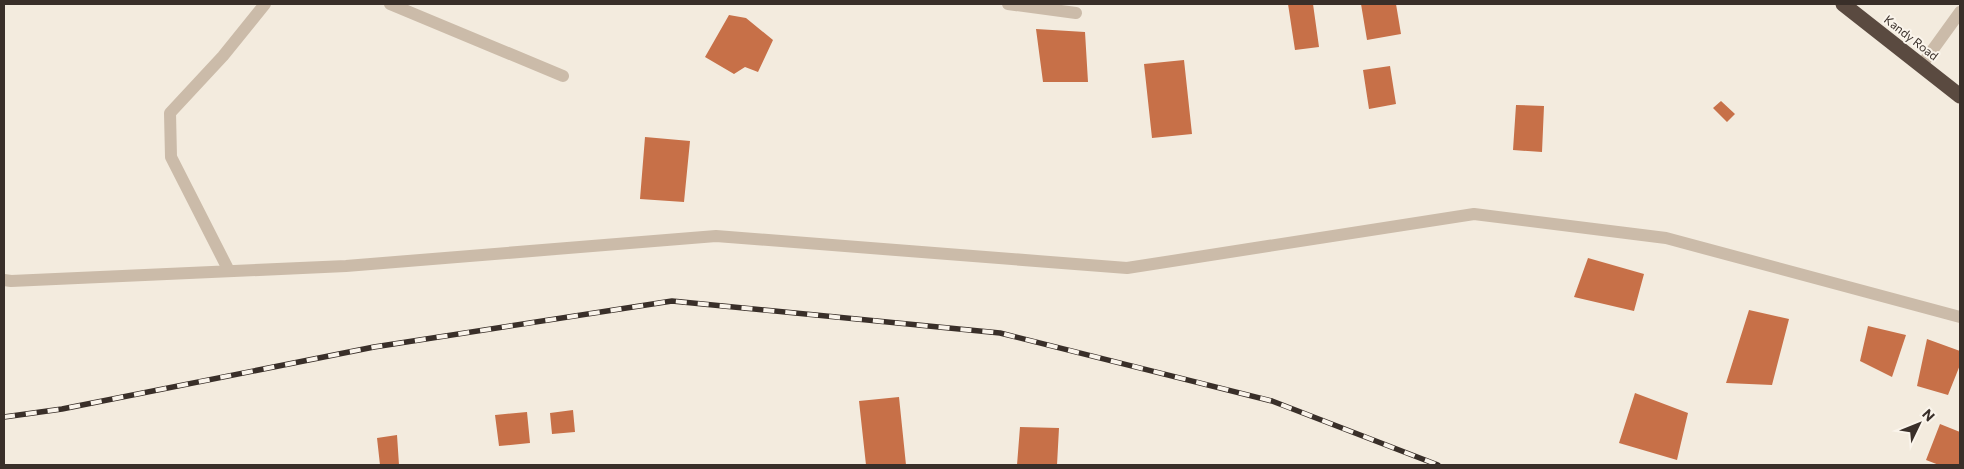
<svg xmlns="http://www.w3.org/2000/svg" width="1964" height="469" font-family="Commissioner,sans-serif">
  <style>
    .building { fill: #c77048 }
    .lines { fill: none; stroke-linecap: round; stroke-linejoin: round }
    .minor { stroke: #cbbba9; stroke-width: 12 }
    .highway { stroke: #5a4a40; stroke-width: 15 }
    .rail-casing { stroke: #392f29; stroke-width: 5.5 }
    .rail { stroke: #faf4eb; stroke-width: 4; stroke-dasharray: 11; stroke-linecap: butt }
    .labels { text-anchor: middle; stroke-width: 4; stroke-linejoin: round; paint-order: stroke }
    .street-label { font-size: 12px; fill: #392f29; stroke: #faf4eb }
  </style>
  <rect width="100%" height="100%" fill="#f3ebde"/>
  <!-- building -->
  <path class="building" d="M1288,4H1313L1319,47L1295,50Z
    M1361,4H1396L1401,34L1367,40Z
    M729,15L746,18L773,40L758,72L745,67L734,74L705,57Z
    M1036,29L1085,32L1088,82H1043Z
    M1184,60L1192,134L1152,138L1144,64Z
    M1390,66L1396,104L1369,109L1363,70Z
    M1721,101L1735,114L1727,122L1713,108Z
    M1516,105L1544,106L1542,152L1513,150Z
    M645,137L690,141L684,202L640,199Z
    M1588,258L1644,274L1634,311L1574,297Z
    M1749,310L1789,319L1772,385L1726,383Z
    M1868,326L1906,335L1892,377L1860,361Z
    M1927,339L1960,351V365L1948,395L1917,386Z
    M1635,393L1688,413L1677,460L1619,443Z
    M899,397L906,465H866L859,401Z
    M573,410L575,432L552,434L550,413Z
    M527,412L530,443L499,446L495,415Z
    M1940,424L1960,432V465H1939L1926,460Z
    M1020,427L1059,428L1057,465H1017Z
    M397,435L399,465H380L377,438Z"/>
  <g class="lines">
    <!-- minor -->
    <path class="minor" d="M390,4L563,76
      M1008,4L1076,13
      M1921,66L1960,12
      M229,271L171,157L170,113L223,56L265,4
      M4,280L11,281L346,266L716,236L1127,268L1474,214L1666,238L1960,317"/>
    <!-- highway -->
    <path class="highway" d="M1843,4L1960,96"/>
    <defs>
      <path id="rail" d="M4,417L62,409L374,347L672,301L1000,333L1272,401L1438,465"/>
    </defs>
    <!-- rail casing -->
    <use href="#rail" class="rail-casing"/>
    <!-- rail -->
    <use href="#rail" class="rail"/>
  </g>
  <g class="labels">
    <!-- street labels -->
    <g class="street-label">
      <text transform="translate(1911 38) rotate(38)" y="4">Kandy Road</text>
    </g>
  </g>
  <!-- border -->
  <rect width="1964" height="469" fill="none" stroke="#392f29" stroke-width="10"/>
  <!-- north arrow -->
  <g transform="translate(1919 424) rotate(47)" stroke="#faf4eb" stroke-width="4" paint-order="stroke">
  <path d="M0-4L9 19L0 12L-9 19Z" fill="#392f29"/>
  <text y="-8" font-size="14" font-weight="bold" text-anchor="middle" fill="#392f29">N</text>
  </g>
</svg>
